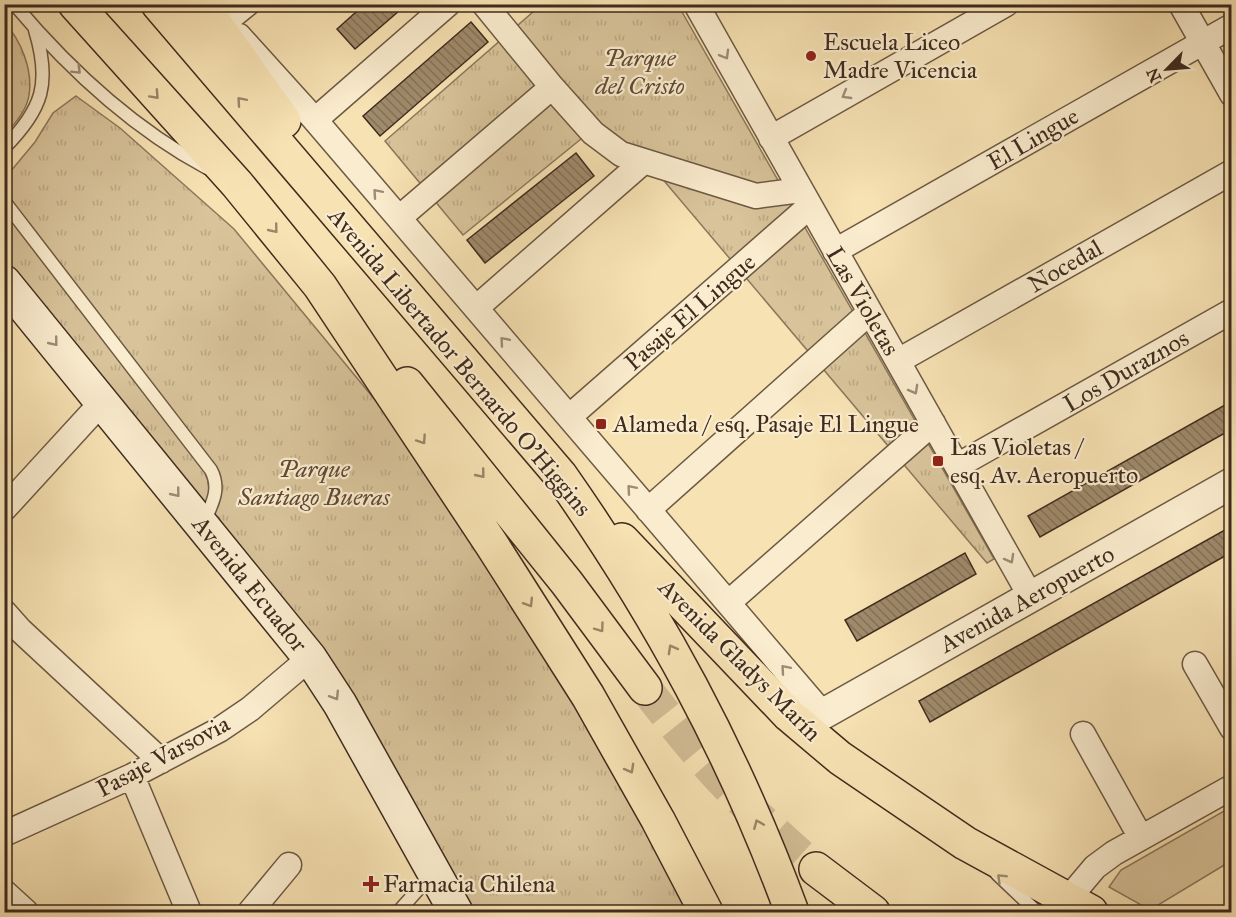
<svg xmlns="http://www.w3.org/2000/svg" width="1236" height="917" font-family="'IM FELL Great Primer',serif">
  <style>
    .green { fill: #d8c39a; stroke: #8c775c; stroke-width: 1.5 }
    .park { fill: url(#park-tufts); stroke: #8c775c; stroke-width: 1.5 }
    .building { fill: url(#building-back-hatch); stroke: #3f2b1e; stroke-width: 1.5 }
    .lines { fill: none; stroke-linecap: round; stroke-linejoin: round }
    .primary-tunnel { stroke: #d2bd95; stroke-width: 33; stroke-dasharray: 33 16; stroke-linecap: butt }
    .service-casing { stroke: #6d5943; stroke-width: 15 }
    .minor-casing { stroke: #6d5943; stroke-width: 27 }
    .tertiary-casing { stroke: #6d5943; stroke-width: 33 }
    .secondary-casing { stroke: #3f2b1e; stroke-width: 36 }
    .primary-casing { stroke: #3f2b1e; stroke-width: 36 }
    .service { stroke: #faecce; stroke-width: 12 }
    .minor { stroke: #faecce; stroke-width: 24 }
    .tertiary { stroke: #faecce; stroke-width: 30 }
    .secondary { stroke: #faecce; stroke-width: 33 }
    .primary { stroke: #f7e2b3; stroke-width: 33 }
    .oneway { stroke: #9c8c76 }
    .oneway2 { stroke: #9b8668 }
    .poi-dot { fill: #8f2418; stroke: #faecce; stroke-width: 2 }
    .labels { text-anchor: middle; stroke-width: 4.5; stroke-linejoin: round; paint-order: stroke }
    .poi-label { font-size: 24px; fill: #3f2b1e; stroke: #faecce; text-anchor: start }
    .park-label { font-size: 24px; font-style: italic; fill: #5e4937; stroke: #faecce }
    .street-label { font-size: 24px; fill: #3f2b1e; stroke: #faecce }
  </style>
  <defs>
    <pattern id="park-tufts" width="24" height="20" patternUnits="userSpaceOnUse" patternTransform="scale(1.5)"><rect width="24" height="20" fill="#d8c39a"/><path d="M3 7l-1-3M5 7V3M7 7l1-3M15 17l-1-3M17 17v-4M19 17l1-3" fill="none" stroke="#baa884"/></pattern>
    <pattern id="building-back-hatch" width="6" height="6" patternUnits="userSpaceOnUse" patternTransform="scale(1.5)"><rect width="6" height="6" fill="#9f8a6b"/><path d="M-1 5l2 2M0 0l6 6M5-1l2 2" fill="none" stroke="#837157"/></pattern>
  </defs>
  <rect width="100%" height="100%" fill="#f7e2b3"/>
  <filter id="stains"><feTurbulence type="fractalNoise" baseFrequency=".00333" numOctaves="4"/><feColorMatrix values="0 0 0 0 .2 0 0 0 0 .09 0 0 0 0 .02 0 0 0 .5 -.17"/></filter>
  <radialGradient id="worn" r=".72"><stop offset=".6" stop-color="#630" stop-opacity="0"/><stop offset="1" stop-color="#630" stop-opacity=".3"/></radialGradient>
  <!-- green -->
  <path class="green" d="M1231,807V861L1150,910L1109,887L1121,870Z"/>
  <!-- park -->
  <path class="park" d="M541,5H678L994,559L987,563L660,176L597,126L463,235L385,141Z
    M4,22C21,40 33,70 29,95C27,110 15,124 5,134Z
    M76,96L120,128L234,229L404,435L593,726L693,912H473L466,897L5,257V178L35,142L53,113Z"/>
  <!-- building -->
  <path class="building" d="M365,4H407L355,49L337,29Z
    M471,22L488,42L380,136L363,116Z
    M576,153L594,176L485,263L467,240Z
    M1232,401V429L1040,537L1028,516Z
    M1232,526V552L930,722L919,701Z
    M965,553L976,574L857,641L845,620Z"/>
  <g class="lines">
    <!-- primary-tunnel -->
    <path class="primary-tunnel" d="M645,688C672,722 698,756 728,787C756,816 786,842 816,869"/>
    <defs>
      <path id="service" d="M14,4C68,68 132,128 207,168
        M4,148C43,109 51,83 35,30
        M4,201L211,470C221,489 212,504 204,522
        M997,874L1037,912
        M398,912L433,873"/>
      <path id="minor" d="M484,4L552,87L593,133L621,154L756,196L801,190
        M696,4L1031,597
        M1181,4L1232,94
        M226,21L247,4
        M239,36L315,120L823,714
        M315,120L448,4
        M771,138L1006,4
        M399,218L552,87
        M835,251L1232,26
        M476,308L643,162
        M898,361L1232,172
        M569,417L810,206
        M957,466L1232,311
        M4,509L102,402
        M648,510L870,312
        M728,603L933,423
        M4,612L20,630L161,761
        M1195,664L1232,728
        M1083,734L1141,838
        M132,776L189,912
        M4,834L132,776L219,730L250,709L310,658
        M4,892L26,912
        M1068,899L1095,867L1114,853L1232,787
        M250,912L289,865"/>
      <path id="tertiary" d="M823,714L1232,483"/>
      <path id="secondary" d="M4,282L310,658L340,704L456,912"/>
      <path id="primary" d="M75,4L237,184L320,286L492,545L588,696L658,820L706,912
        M158,4L561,476C659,616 733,752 792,912
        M201,4L284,121
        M407,384L567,583L645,688
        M622,540L789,715L840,758L965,843L1091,912
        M816,869L873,912"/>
    </defs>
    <!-- service casing -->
    <use href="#service" class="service-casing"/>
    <!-- minor casing -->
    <use href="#minor" class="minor-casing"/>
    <!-- tertiary casing -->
    <use href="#tertiary" class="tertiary-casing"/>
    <!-- secondary casing -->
    <use href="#secondary" class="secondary-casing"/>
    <!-- primary casing -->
    <use href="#primary" class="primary-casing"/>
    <!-- service -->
    <use href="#service" class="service"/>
    <!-- minor -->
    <use href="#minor" class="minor"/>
    <!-- tertiary -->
    <use href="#tertiary" class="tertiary"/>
    <!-- secondary -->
    <use href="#secondary" class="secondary"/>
    <!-- primary -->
    <use href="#primary" class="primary"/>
  </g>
  <!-- one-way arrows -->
  <defs><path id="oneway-chevron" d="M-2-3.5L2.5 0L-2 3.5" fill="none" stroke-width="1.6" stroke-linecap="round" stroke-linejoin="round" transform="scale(1.5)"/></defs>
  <g class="oneway">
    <use href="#oneway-chevron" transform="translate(725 55) rotate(60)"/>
    <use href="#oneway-chevron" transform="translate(77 70) rotate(45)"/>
    <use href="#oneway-chevron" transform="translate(846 95) rotate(150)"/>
    <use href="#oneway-chevron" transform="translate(377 193) rotate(-131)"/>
    <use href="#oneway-chevron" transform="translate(504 341) rotate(-131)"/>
    <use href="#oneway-chevron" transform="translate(54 342) rotate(51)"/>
    <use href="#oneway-chevron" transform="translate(914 390) rotate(61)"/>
    <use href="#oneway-chevron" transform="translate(631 489) rotate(-131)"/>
    <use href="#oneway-chevron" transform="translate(176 493) rotate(51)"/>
    <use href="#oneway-chevron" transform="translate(1010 559) rotate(61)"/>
    <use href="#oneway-chevron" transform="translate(785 669) rotate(-131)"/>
    <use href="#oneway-chevron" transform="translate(335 696) rotate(58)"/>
    <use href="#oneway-chevron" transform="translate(1001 878) rotate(-136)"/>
  </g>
  <g class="oneway2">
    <use href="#oneway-chevron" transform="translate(155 95) rotate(47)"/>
    <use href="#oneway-chevron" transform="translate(241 101) rotate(-131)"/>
    <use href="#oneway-chevron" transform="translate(274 229) rotate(51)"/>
    <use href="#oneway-chevron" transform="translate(422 440) rotate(56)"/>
    <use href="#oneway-chevron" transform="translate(481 474) rotate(51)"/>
    <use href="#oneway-chevron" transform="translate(529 603) rotate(58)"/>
    <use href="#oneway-chevron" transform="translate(600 628) rotate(54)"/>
    <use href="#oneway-chevron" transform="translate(672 649) rotate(-119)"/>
    <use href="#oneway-chevron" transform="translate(630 769) rotate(61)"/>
    <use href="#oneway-chevron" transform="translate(758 824) rotate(-113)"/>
  </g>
  <!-- markers -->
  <g class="poi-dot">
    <circle cx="811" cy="56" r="6"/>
    <rect x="595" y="418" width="12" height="12" rx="3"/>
    <rect x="932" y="455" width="12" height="12" rx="3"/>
    <path d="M368 875h6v6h6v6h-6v6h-6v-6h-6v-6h6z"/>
  </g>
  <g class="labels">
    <!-- poi labels -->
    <g class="poi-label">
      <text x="823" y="50">Escuela Liceo<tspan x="823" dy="28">Madre Vicencia</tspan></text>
      <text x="613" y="432">Alameda / esq. Pasaje El Lingue</text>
      <text x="950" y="455">Las Violetas /<tspan x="950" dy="28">esq. Av. Aeropuerto</tspan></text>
      <text x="383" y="892">Farmacia Chilena</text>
    </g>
    <!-- park labels -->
    <g class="park-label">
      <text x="640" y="66">Parque<tspan x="640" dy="28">del Cristo</tspan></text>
      <text x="314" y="477">Parque<tspan x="314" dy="28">Santiago Bueras</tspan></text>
    </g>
    <!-- street labels -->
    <g class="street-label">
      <text transform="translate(1033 139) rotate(-30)" y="8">El Lingue</text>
      <text transform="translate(1065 266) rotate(-30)" y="8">Nocedal</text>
      <text transform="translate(863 301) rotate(60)" y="8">Las Violetas</text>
      <text transform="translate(690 312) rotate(-41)" y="8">Pasaje El Lingue</text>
      <text transform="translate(460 362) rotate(50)" y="8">Avenida Libertador Bernardo O'Higgins</text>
      <text transform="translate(1126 371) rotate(-30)" y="8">Los Duraznos</text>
      <text transform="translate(250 584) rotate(51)" y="8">Avenida Ecuador</text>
      <text transform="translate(1027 599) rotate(-29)" y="8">Avenida Aeropuerto</text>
      <text transform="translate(740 660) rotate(45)" y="8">Avenida Gladys Marín</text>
      <text transform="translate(163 756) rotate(-28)" y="8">Pasaje Varsovia</text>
    </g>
  </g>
  <!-- margin -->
  <rect width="1236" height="917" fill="none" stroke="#f7e2b3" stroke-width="24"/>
  <rect x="6" y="6" width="1224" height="905" fill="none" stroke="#3f2b1e" stroke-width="3"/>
  <rect x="12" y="12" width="1212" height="893" fill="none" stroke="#3f2b1e" stroke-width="1.5"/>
  <!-- north arrow -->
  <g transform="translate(1167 69) rotate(245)" stroke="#faecce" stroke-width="4.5" paint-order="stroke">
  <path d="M0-4.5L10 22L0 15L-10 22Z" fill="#3f2b1e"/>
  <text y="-9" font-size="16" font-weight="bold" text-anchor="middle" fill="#3f2b1e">N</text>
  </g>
  <rect width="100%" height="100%" filter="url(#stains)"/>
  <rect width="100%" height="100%" fill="url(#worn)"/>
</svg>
